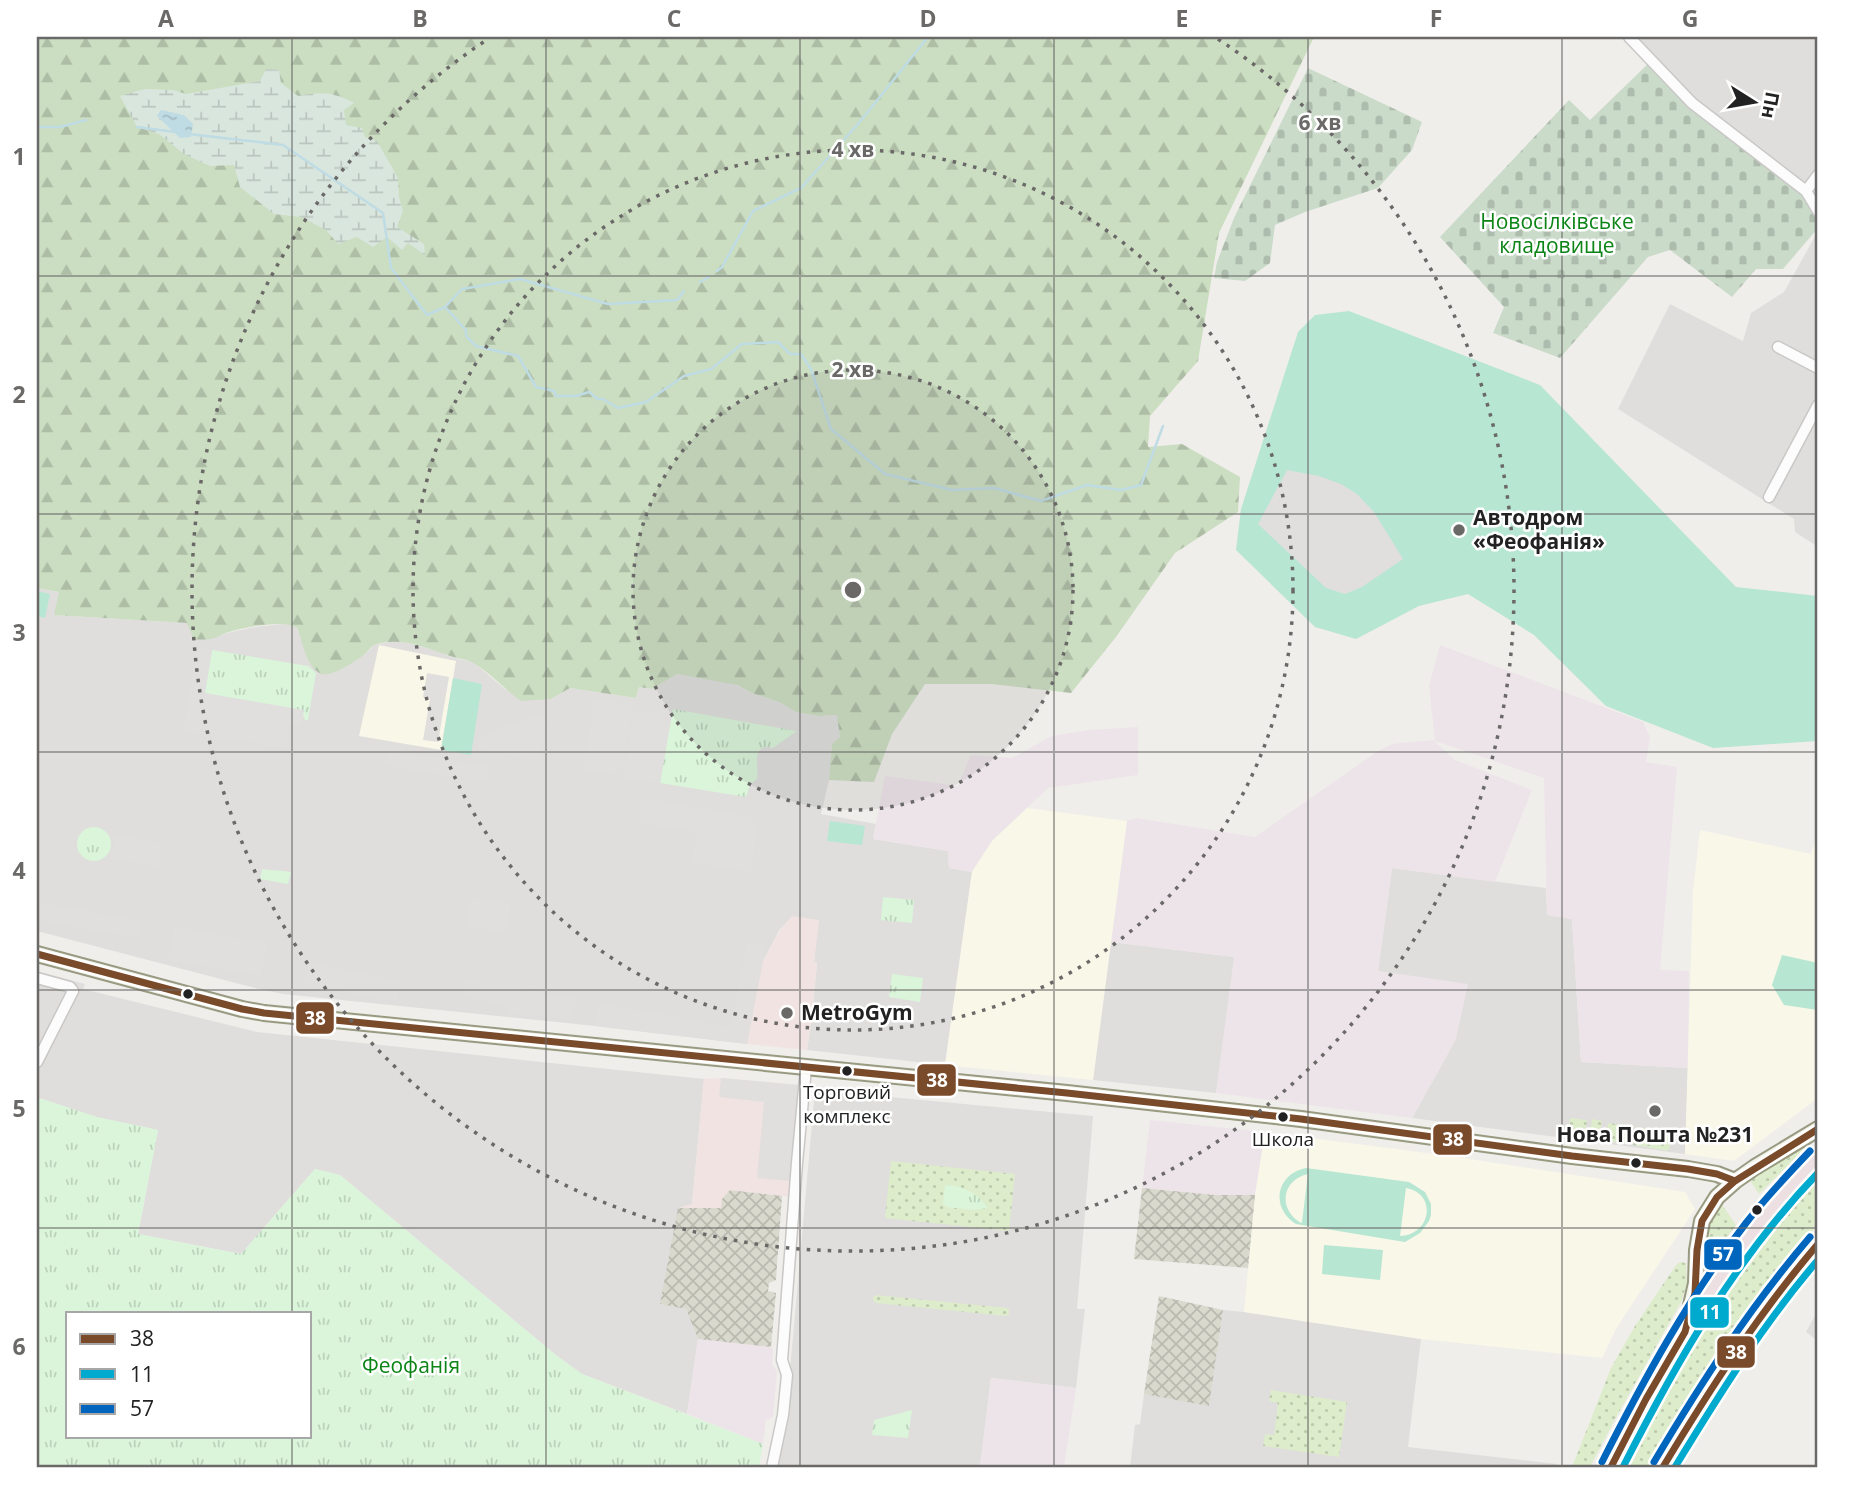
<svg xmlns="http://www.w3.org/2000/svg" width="1855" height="1504" font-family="'Open Sans',sans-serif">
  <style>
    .residential { fill: #dfdedc }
    .commercial { fill: #f1e3e1 }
    .industrial { fill: #ede4e9 }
    .education { fill: #f8f7e8 }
    .construction { fill: url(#construction-cross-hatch) }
    .grass { fill: url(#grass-dots) }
    .forest { fill: url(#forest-firs) }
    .wetland { fill: url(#wetland-marsh) }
    .cemetery { fill: url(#cemetery-stones) }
    .park { fill: url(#park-tufts); fill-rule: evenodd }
    .pitch { fill: #b7e6d2; fill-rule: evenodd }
    .parking { fill: #e0dfde }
    .water { fill: url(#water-ripples) }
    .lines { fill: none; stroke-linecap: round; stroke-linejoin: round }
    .stream { stroke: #bfdbe3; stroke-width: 2.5 }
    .street-casing { stroke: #c9c8c7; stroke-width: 13 }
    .secondary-casing { stroke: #999a82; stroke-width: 18 }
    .highway-casing { stroke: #c5a2ac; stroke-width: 21 }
    .street { stroke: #fdfcfc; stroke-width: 10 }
    .secondary { stroke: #f4f4ed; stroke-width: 14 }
    .highway { stroke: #ece0e2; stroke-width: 18 }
    .bus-1-casing { stroke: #fff; stroke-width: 12 }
    .bus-2-casing { stroke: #fff; stroke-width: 12 }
    .bus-3-casing { stroke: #fff; stroke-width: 12 }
    .bus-1 { stroke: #7a4b2a; stroke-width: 7 }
    .bus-2 { stroke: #00a9ce; stroke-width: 7 }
    .bus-3 { stroke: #0065bd; stroke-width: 7 }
    .grid { fill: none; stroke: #6a6968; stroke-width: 2; stroke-opacity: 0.55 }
    .ring { fill: none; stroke: #6a6968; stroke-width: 3.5; stroke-dasharray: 3.5 7 }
    .poi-dot { fill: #6a6968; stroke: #fff; stroke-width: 2.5 }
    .bus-dot { fill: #222; stroke: #fff; stroke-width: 2.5 }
    .labels { text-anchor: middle; stroke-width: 5; stroke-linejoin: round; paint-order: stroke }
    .bus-label { font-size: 19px; fill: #222; stroke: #fff }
    .park-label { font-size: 21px; fill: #0c8416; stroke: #fff }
    .poi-label { font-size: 21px; font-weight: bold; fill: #222; stroke: #fff; text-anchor: start }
    .centre { fill: #6a6968; stroke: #fff; stroke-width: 3.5 }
    .ring-label { font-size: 21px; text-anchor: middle; font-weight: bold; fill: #6a6968; stroke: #fff; stroke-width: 5; stroke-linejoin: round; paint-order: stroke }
    .line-badge { stroke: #fff; stroke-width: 2.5 }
    .badge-label { font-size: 19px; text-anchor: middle; font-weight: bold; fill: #fff }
    .neatline { fill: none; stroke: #6a6968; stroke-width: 2.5 }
    .grid-label { font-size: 23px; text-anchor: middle; font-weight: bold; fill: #6a6968 }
  </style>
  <defs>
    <pattern id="construction-cross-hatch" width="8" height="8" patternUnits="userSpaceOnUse" patternTransform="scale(1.75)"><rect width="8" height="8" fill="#d9d9cd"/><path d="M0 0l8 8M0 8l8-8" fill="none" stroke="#babab0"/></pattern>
    <pattern id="grass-dots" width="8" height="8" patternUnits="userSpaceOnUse" patternTransform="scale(1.75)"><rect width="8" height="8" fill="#ddeccb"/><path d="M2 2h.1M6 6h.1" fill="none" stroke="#bdcaae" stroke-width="1.8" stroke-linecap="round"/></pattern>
    <pattern id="forest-firs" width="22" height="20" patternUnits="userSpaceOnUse" patternTransform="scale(1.75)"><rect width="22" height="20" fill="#cbdec1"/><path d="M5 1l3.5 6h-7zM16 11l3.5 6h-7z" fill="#aebea6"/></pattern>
    <pattern id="wetland-marsh" width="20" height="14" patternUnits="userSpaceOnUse" patternTransform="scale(1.75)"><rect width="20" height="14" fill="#d9e6de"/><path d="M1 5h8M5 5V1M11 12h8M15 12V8" fill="none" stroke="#bac5be"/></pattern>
    <pattern id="cemetery-stones" width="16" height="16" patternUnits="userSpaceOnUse" patternTransform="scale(1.75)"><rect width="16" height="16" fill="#cadbca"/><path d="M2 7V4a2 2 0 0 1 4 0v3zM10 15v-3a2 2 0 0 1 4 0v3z" fill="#adbcad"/></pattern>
    <pattern id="park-tufts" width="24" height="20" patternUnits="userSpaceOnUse" patternTransform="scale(1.75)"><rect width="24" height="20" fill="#daf5da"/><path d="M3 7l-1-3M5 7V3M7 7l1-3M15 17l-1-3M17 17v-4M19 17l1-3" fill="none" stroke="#bbd2bb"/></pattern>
    <pattern id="water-ripples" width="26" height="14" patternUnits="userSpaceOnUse" patternTransform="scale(1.75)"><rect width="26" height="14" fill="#bfdbe3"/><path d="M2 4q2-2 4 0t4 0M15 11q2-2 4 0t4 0" fill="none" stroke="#a4bcc2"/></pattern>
  </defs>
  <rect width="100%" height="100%" fill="#f0eeeb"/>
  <!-- residential -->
  <path class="residential" d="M1629,37H1818V211L1692,103Z
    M1818,231V547L1795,532L1794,519L1618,409L1670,304L1743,341L1751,313L1784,292Z
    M37,588L59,592L55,615L187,623L210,639L231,632L255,627L282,624L295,625L302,638L310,663L364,655L374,645L395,641L412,644L438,651L451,657L473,662L505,689L551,699L570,688L636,698L639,687L652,689L677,674L734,684L752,693L779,702L796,712L819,716L838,715L840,738L832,744L829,780L821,814L876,824L873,839L948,851L949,868L972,872L945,1065L807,1050L812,1016L817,963L814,962L818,921L792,917L780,929L763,961L747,1044L595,1026L283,994L259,989L37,931Z
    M1392,868L1546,888L1547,915L1572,919L1581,1062L1688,1068L1685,1154L1412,1118L1456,1039L1378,971Z
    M1111,942L1235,957L1216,1093L1093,1080Z
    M37,971L85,984L83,989L257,1032L704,1079L692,1204L660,1304L686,1309L698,1339L687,1414L582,1374L557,1356L340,1175L315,1169L241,1254L138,1234L158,1130L96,1117L39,1098L37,1099Z
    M815,1090L1093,1116L1077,1309H1085L1076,1388L991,1378L980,1467H777L786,1415Z
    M1223,1310L1244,1312L1421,1339L1408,1447L1557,1464L1555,1467H1130L1135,1425L1140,1424L1144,1394L1209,1405Z
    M1818,1310V1341L1806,1332Z"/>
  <!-- commercial -->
  <path class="commercial" d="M792,916L819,920L814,962L817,963L812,1016L807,1050L747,1044L763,961L781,929Z
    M721,1078L800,1085L789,1197L730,1190L721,1208H678L692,1204L704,1079Z"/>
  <!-- industrial -->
  <path class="industrial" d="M1440,645L1643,722L1650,737L1646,762L1677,767L1660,970L1689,971L1688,1068L1581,1062L1572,919L1547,915L1544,778L1435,741L1429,686Z
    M1138,727V775L1048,788L992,841L972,872L949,868L948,851L873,839L885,776L958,786L971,755L1012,758L1052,736L1089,730Z
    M1433,740L1455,760L1532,790L1495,882L1392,868L1378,971L1468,984L1456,1039L1412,1118L1216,1093L1234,957L1111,942L1127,821L1136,818L1255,837L1378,751L1392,744Z
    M1150,1120L1265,1132L1255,1195H1215L1142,1188Z
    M698,1339L771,1347L773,1350L772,1365L777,1371L773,1417L766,1420L763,1444L687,1414Z
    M991,1378L1076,1388L1064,1467H980Z"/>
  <!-- education -->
  <path class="education" d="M379,645L456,661L441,750L359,736Z
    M1027,808L1127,821L1093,1080L945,1065L972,872L992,841Z
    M1700,830L1811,854L1818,830V1098L1734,1161L1685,1154L1693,891Z
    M1265,1132L1450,1156L1685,1192L1695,1209L1617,1327L1602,1358L1421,1339L1244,1312L1255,1195Z"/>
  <!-- construction -->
  <path class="construction" d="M1142,1188L1215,1195H1255L1248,1268L1134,1259Z
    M730,1190L782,1196L776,1280L769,1283L768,1291L776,1293L771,1347L698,1339L686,1309L660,1304L678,1208H721L722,1199Z
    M1159,1296L1223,1310L1209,1406L1144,1394Z"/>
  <!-- grass -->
  <path class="grass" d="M1570,1118L1587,1120L1584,1138L1567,1136Z
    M1592,1119L1602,1121L1599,1140L1589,1138Z
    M1608,1123L1629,1126L1627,1144L1605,1141Z
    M1636,1127L1671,1132L1669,1151L1633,1145Z
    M1818,1136L1759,1194L1749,1179L1812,1138Z
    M891,1161L1015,1174L1009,1231L885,1218Z
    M1818,1175V1224L1763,1291L1732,1333L1692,1394L1648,1467H1624L1687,1352L1724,1292L1759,1240L1782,1213Z
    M1721,1203L1736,1225L1712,1257L1701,1276L1704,1232Z
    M1680,1262L1686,1263L1687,1282L1682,1300L1614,1421L1590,1467H1572L1611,1368L1635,1326L1676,1265Z
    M876,1295L1007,1308L1009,1310V1314L1006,1316L876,1303L873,1300V1297Z
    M1271,1390L1347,1402L1339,1457L1263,1446L1265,1434L1274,1435L1278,1403L1269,1401Z"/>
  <!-- forest -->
  <path class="forest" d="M37,37H1314L1219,233L1198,361L1150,416L1148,447L1182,444L1240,477L1238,512L1175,553L1116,637L1071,693L992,684H925L892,734L874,782L829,780L832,744L840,737L837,715L819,716L796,712L779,702L752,693L737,685L677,674L652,689L639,687L636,698L570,688L551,699L521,701C505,689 491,674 475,664C468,659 458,659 450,656C427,648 401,637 377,644C371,646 369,650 365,654C356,661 332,677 322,674C306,669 303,641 297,628C284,619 248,627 232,631C225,633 218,637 211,639C206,640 200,639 194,640L187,623L54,615L59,592L37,588Z"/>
  <!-- wetland -->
  <path class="wetland" d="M266,69L279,70L281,83L298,96C322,92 332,91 354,103L344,110L346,125L362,128L365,137L377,141L398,178L399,197L403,211L397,227L424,244L425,255L408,243L402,250L387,237L373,247L357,237L338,244L326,230L301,217L274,214L240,187L234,165L210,166L184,154L159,134L137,127L120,96L145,89L173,90L186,94L260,81Z"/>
  <!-- cemetery -->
  <path class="cemetery" d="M1651,61L1692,103L1806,191L1818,211V228L1783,269H1756L1732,297L1670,250L1648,257L1560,358L1493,333L1504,307L1440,237L1569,100L1590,120Z
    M1308,68L1422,122L1412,150L1378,188L1305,212L1275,225L1270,263L1245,281L1214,278L1217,262L1234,218Z"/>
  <!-- park -->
  <path class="park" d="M212,650L308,666L316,673L308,720H305L303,715L205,693Z
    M673,709L797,731L773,748C750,743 759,765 757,779L750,785L746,797L660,783Z
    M77 844a17 17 0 1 1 34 0a17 17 0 1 1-34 0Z
    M262,869C272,871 280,870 291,872L288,884L260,879Z
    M883,897L914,900L912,923L881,920Z
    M892,974L923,978L920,1002L889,997Z
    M39,1098L97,1117L158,1130L138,1234L241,1254L315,1169L340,1175L557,1356L582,1374L763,1444L759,1467H37V1099ZM68,1313H310V1436H68Z
    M945,1185C964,1186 976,1192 988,1208L973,1210L947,1207L943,1204Z
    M912,1410L908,1438L872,1435L874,1420Z"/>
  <!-- pitch -->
  <path class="pitch" d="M1349,311L1540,385L1736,587L1818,596V741L1713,748L1606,706L1534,635L1468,594L1419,606L1356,639L1315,627L1236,550L1241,509L1298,332L1315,315Z
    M37,591L50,594L45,618L37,616Z
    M453,678L482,684L471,755L441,750Z
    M830,821L865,826L862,845L827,841Z
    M1782,955L1818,963V1010L1784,1005L1772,985Z
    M1306,1168L1409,1182L1425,1192L1431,1204V1215L1429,1221L1420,1233L1405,1242L1296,1224C1270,1208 1276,1174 1306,1168ZM1308,1174L1302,1222L1301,1223C1278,1210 1281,1180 1308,1174ZM1406,1188C1437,1193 1432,1235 1400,1236Z
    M1324,1245L1383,1250L1380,1280L1322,1274Z"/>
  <!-- parking -->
  <path class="parking" d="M1287,470L1319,476L1341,484L1357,494L1374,512L1403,559L1362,587L1345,594L1326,588L1258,524Z
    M197,648L212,650L205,693L304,710L301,726L290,725L286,748L183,732Z
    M427,673L449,677L438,742L423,740L430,699L423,697Z
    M595,698L633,705L621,775L583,769Z
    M634,710L659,714L661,721L670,722L660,783L623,777Z
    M548,712L539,760L479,749L480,736Z
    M388,750L489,767L486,783L385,765Z
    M642,798L759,818L750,872L692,862L697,832L638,822Z
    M116,835L162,843L158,867L112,859Z
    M471,897L511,904L506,933L465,926Z
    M37,902L141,921L138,938L37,920Z
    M174,927L267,943L261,976L168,960Z
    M747,942L766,946L747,1044L595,1026L600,1003L730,1027Z
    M308,963L401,981L397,1002L304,984Z
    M466,979L576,999L572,1020L509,1013L508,1005L464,997Z
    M721,1078L800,1085L791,1181L757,1178L764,1102L719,1097Z"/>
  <!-- water -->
  <path class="water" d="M161,110L184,115L193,124L191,137L180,138L157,116Z"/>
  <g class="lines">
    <!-- stream -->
    <path class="stream" d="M37,127H60L86,120
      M137,127L175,132
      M189,134L283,145L383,213L391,268L427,315L445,307L466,330V336L476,346L518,356L536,387L554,391L556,396H576L589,392L598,399H603L618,408L646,402L684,376L711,369L742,344L778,342L790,354H801L811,369L831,429L885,474L952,490L994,488L1041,501L1087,485L1121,490L1141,485L1163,426
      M717,271L722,267L753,211L801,188L858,124L928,37
      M700,282L709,277
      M445,307L462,289L520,279L608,304L677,300L684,291"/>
    <defs>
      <path id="street" d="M1629,37L1692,103L1806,191L1818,211
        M1806,191L1818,175
        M1778,347L1818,368
        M1769,497L1818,405
        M37,978L70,987L73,991L37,1062
        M772,1467L783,1415L787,1375L782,1360L797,1163L806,1068"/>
      <path id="secondary" d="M37,954L242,1009L264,1013L1067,1093L1301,1119L1572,1156L1688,1169L1717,1174L1735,1181
        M1688,1319L1696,1283L1697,1250L1702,1221L1717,1197L1735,1181L1755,1167L1818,1129"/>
      <path id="highway" d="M1611,1467C1667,1357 1728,1245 1818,1158
        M1663,1467C1710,1389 1757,1312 1818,1244"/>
    </defs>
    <!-- street casing -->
    <use href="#street" class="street-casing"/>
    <!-- secondary casing -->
    <use href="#secondary" class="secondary-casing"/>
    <!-- highway casing -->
    <use href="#highway" class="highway-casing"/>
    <!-- street -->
    <use href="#street" class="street"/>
    <!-- secondary -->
    <use href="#secondary" class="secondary"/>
    <!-- highway -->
    <use href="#highway" class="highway"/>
    <defs>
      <path id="bus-1" d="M37,954L242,1009L264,1013L1067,1093L1301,1119L1572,1156L1688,1169L1717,1174L1735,1181
        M1611,1467L1646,1399L1685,1332L1695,1293L1697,1250L1702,1221L1717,1197L1735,1181L1818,1129
        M1663,1467C1710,1389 1759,1313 1818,1244"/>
      <path id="bus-2" d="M1623,1467C1677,1361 1735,1259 1818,1173
        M1675,1467C1719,1395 1763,1324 1818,1260"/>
      <path id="bus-3" d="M1602,1462C1644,1379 1689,1297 1746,1223C1766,1197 1788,1174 1810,1151
        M1654,1462C1701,1383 1750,1307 1810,1237"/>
    </defs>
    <!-- bus-1 casing -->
    <use href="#bus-1" class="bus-1-casing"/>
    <!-- bus-2 casing -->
    <use href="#bus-2" class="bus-2-casing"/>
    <!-- bus-3 casing -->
    <use href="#bus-3" class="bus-3-casing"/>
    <!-- bus-1 -->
    <use href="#bus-1" class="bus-1"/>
    <!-- bus-2 -->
    <use href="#bus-2" class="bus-2"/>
    <!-- bus-3 -->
    <use href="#bus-3" class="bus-3"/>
  </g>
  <!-- grid -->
  <path class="grid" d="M292,37V1313M546,37V1467M800,37V1467M1054,37V1467M1308,37V1467M1562,37V1467M37,276H1818M37,514H1818M37,752H1818M37,990H1818M37,1228H1818M292,1436V1467"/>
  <!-- distance rings -->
  <circle cx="853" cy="590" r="220" fill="#6a6968" fill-opacity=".12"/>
  <g class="ring">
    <circle cx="853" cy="590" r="220"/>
    <circle cx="853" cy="590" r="440"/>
    <path d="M1218 39A661 661 0 1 1 488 39"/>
  </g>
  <!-- markers -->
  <g class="poi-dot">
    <circle cx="1459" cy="530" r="7"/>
    <circle cx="787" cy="1013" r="7"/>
    <circle cx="1655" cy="1111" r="7"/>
  </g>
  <g class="bus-dot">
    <circle cx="188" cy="994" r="6"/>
    <circle cx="847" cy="1071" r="6"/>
    <circle cx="1283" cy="1117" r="6"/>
    <circle cx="1636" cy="1163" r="6"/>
    <circle cx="1757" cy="1210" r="6"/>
  </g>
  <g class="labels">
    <!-- bus labels -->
    <g class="bus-label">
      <text x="847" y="1099">Торговий<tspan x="847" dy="24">комплекс</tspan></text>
      <text x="1283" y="1146">Школа</text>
    </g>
    <!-- park labels -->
    <g class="park-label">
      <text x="1557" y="229">Новосілківське<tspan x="1557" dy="24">кладовище</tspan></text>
      <text x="411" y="1373">Феофанія</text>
    </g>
    <!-- poi labels -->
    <g class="poi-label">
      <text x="1473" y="525">Автодром<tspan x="1473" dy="24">«Феофанія»</tspan></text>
      <text x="801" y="1020">MetroGym</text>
      <text x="1655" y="1142" text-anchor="middle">Нова Пошта №231</text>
    </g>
  </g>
  <circle cx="853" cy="590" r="10" class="centre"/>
  <g class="ring-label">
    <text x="1320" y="130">6 хв</text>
    <text x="853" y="157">4 хв</text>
    <text x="853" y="377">2 хв</text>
  </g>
  <g class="line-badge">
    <rect x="295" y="1001" width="40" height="34" rx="7" fill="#7a4b2a"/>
    <rect x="916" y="1063" width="41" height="34" rx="7" fill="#7a4b2a"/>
    <rect x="1432" y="1123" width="41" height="33" rx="7" fill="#7a4b2a"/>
    <rect x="1703" y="1238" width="40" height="33" rx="7" fill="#0065bd"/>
    <rect x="1689" y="1296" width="41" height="33" rx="7" fill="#00a9ce"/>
    <rect x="1716" y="1335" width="40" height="34" rx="7" fill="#7a4b2a"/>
  </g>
  <g class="badge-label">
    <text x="315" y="1025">38</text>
    <text x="937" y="1087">38</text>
    <text x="1453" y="1146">38</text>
    <text x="1723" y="1261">57</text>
    <text x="1710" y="1319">11</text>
    <text x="1736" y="1359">38</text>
  </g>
  <!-- border -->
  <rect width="1855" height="1504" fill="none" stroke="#ffffff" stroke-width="77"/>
  <!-- legend -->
  <rect x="66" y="1312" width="245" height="126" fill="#ffffff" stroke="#a7a7a7" stroke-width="2"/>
  <rect x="80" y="1334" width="35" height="10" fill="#7a4b2a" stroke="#a7a7a7" stroke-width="2"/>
  <text x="130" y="1346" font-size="21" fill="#222222">38</text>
  <rect x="80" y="1369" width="35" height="10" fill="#00a9ce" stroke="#a7a7a7" stroke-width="2"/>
  <text x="130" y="1382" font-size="21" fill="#222222">11</text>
  <rect x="80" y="1404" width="35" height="10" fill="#0065bd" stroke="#a7a7a7" stroke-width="2"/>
  <text x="130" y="1416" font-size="21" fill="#222222">57</text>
  <!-- north arrow -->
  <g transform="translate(1754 102) rotate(101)" stroke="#ffffff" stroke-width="5" paint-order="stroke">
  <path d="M0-5L12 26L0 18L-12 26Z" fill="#222222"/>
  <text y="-10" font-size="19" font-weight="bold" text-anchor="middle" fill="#222222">Пн</text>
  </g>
  <rect x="38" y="38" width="1778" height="1428" class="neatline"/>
  <g class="grid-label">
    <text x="166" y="27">A</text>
    <text x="420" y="27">B</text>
    <text x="674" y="27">C</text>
    <text x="928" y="27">D</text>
    <text x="1182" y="27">E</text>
    <text x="1436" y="27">F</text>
    <text x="1690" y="27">G</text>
    <text x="19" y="165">1</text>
    <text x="19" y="403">2</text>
    <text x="19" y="641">3</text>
    <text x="19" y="879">4</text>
    <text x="19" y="1117">5</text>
    <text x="19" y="1355">6</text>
  </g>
</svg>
